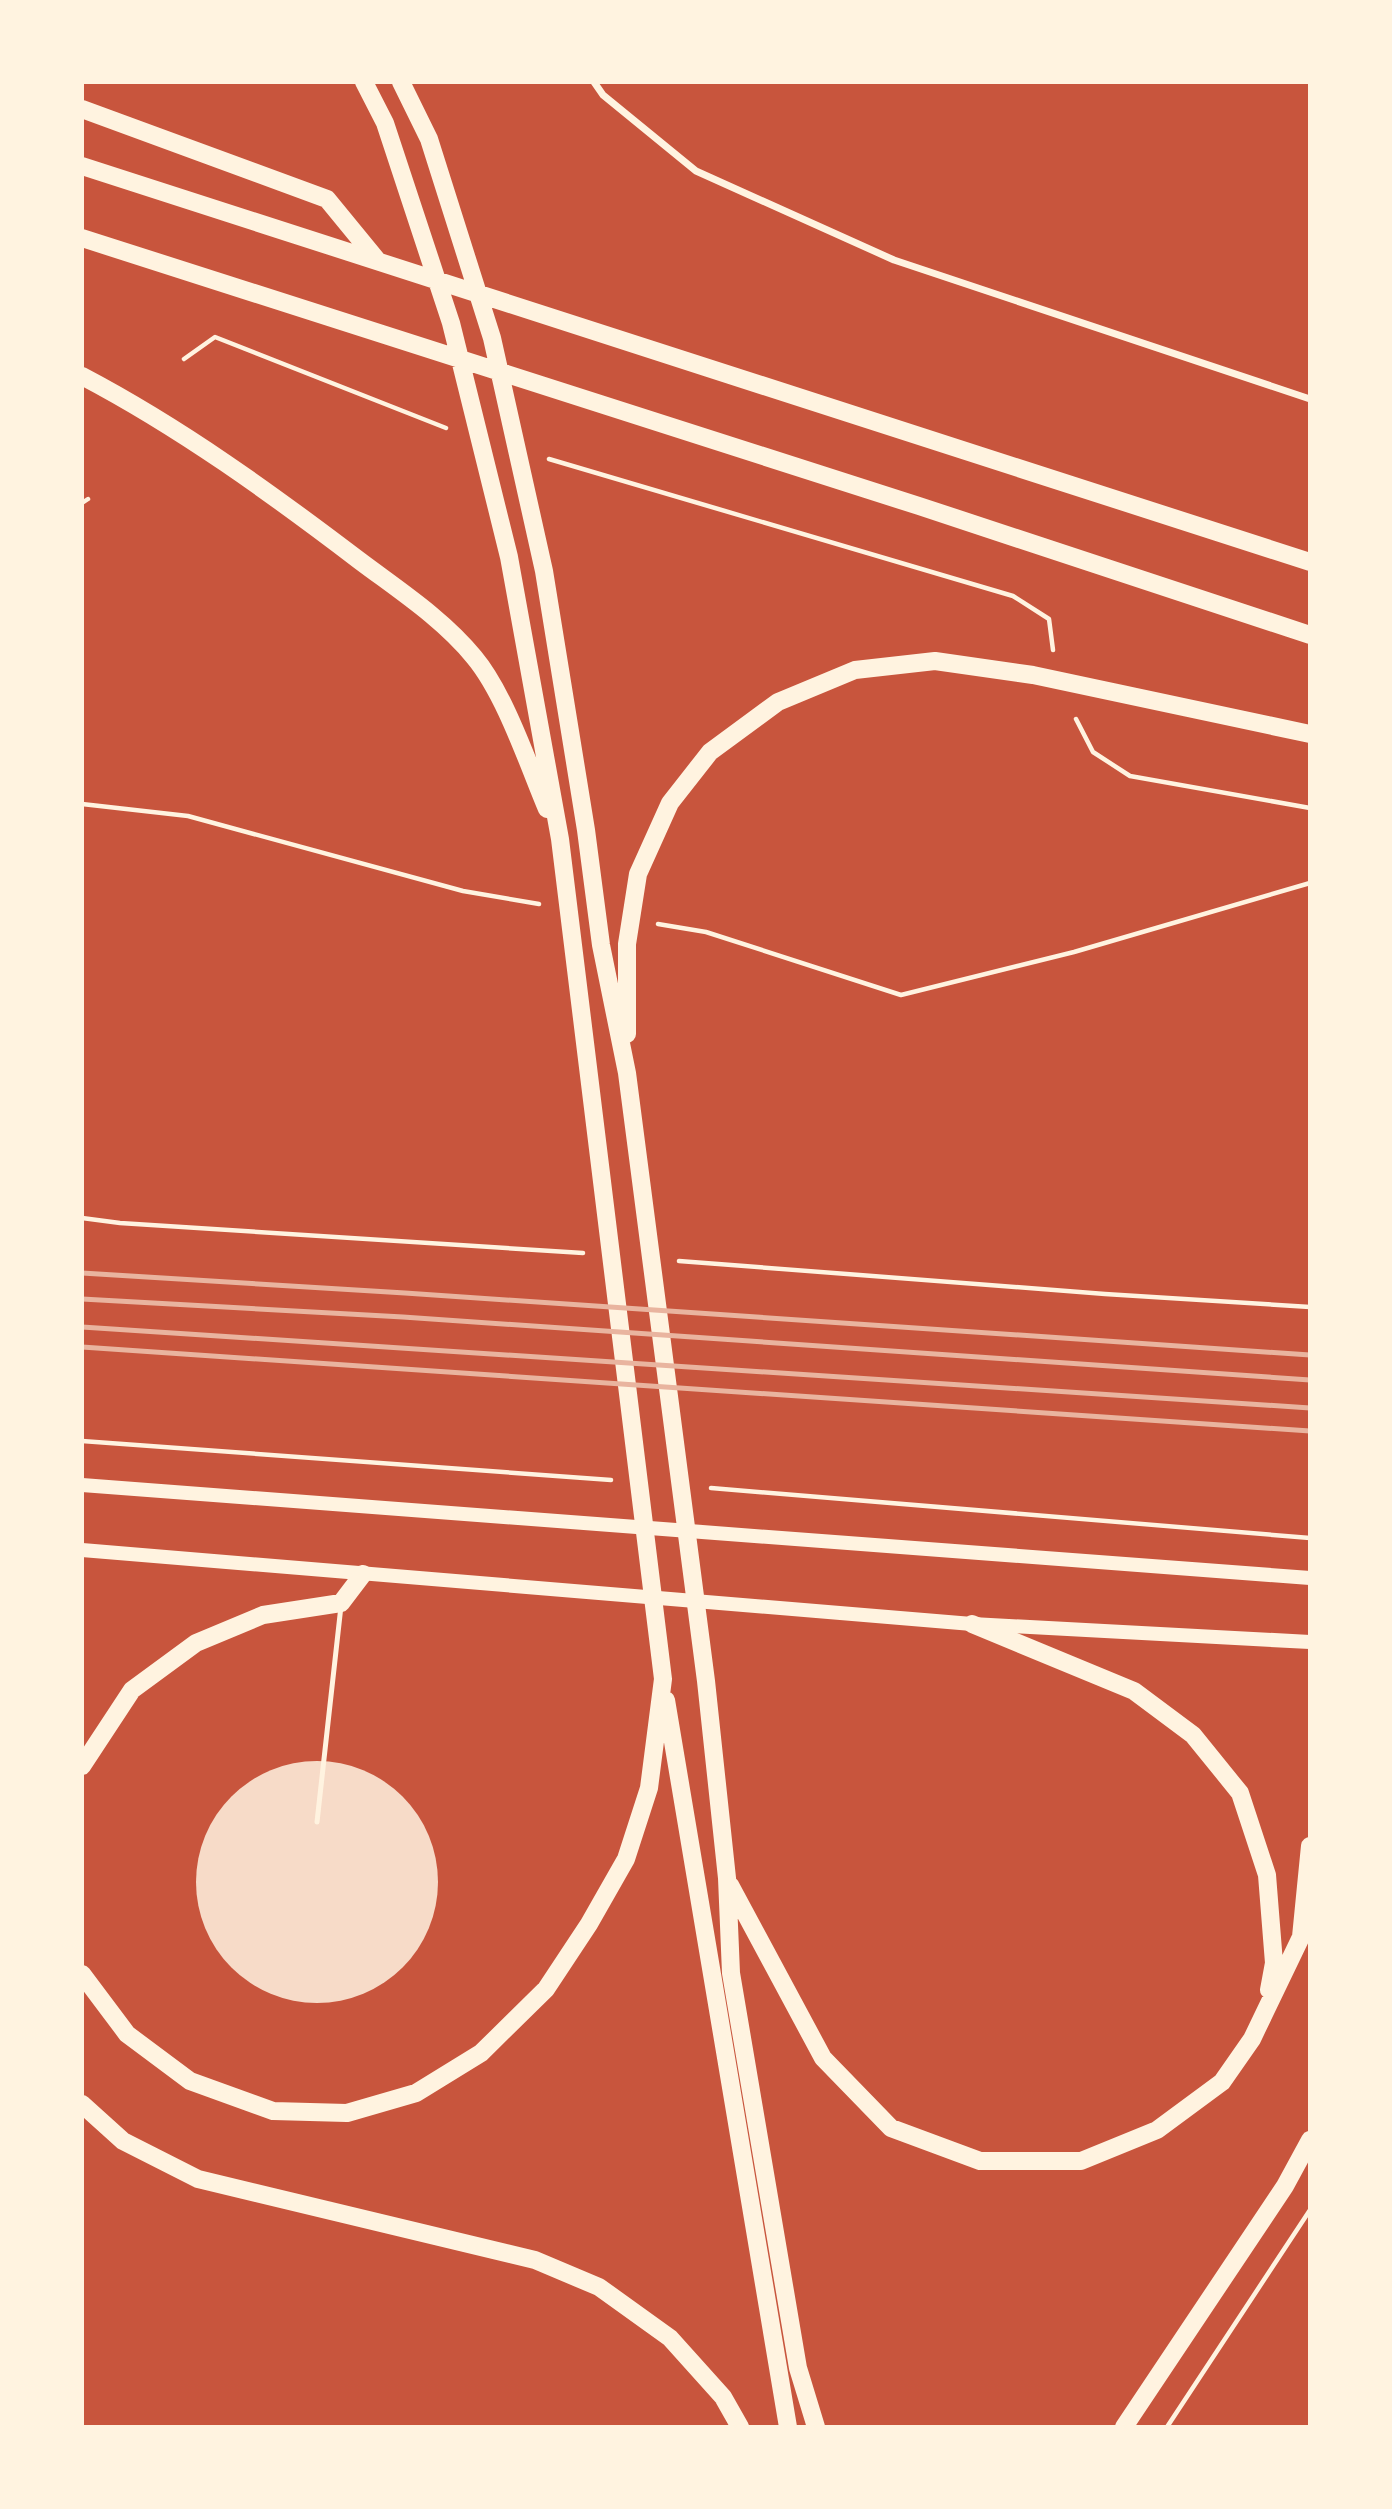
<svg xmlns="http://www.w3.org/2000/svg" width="1392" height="2509" font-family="Bitter,serif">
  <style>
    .building { fill: #f7dbc8 }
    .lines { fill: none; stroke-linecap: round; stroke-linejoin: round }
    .path { stroke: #fff3e0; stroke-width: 4.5 }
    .service { stroke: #fff3e0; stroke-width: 5 }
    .minor { stroke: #fff3e0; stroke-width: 7 }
    .secondary { stroke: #fff3e0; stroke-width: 14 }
    .primary { stroke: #fff3e0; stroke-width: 18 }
    .rail { stroke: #e9b49f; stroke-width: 5 }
  </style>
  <rect width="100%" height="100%" fill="#c8553d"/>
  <!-- building -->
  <path class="building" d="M196 1882a121 121 0 1 1 242 0a121 121 0 1 1-242 0Z"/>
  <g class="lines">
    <!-- path -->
    <path class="path" d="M184,359L215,337L446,428
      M549,459L1013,596L1049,619L1053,650
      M82,503L88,499
      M1076,719L1093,752L1130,776L1310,808
      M82,804L188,816L463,891L539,904
      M658,924L706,932L901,995L1074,952L1310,883
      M82,1218L120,1223L583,1253
      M679,1261L1105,1294L1310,1307
      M82,1441L611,1480
      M711,1488L1310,1538
      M1167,2427L1310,2210"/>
    <!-- service -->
    <path class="service" d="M317,1822L341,1606"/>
    <!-- minor -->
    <path class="minor" d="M594,82L603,95L696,171L894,260L1310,399"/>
    <!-- secondary -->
    <path class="secondary" d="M82,1485L1310,1578
      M82,1550L972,1624L1310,1642"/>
    <!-- primary -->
    <path class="primary" d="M401,82L429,139L492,338L544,571L586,830L601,945L627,1073L706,1681L727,1878L731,1973L798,2368L816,2427
      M82,109L327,199L377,260
      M82,166L1310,562
      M82,238L919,506L1310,635
      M82,376C181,428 272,494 360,561C400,591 443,619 474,657C505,694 528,764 547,809
      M627,1034V944L638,874L670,803L710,752L778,702L855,670L935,661L1033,675L1310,734
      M972,1624L1134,1691L1193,1735L1240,1793L1267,1875L1274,1963L1269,1990
      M666,1700L788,2427
      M82,1766L132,1690L196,1643L263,1615L341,1603L363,1574
      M730,1885L823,2058L891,2128L980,2161H1081L1157,2130L1222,2082L1252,2039L1301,1937L1310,1846
      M82,1974L127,2034L190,2081L273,2111L347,2113L416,2093L481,2053L546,1989L589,1924L626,1859L649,1788L663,1679L560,839L509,557L451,323L385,123L364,82
      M82,2104L123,2141L198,2179L535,2260L599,2287L670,2338L723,2397L740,2427
      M1124,2427L1285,2186L1310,2140"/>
    <!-- rail -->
    <path class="rail" d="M82,1273L405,1293L1310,1355
      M82,1299L403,1317L1310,1380
      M82,1327L1310,1408
      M82,1347L1310,1431"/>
  </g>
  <!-- border -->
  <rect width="1392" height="2509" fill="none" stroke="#fff3e0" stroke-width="168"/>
</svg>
